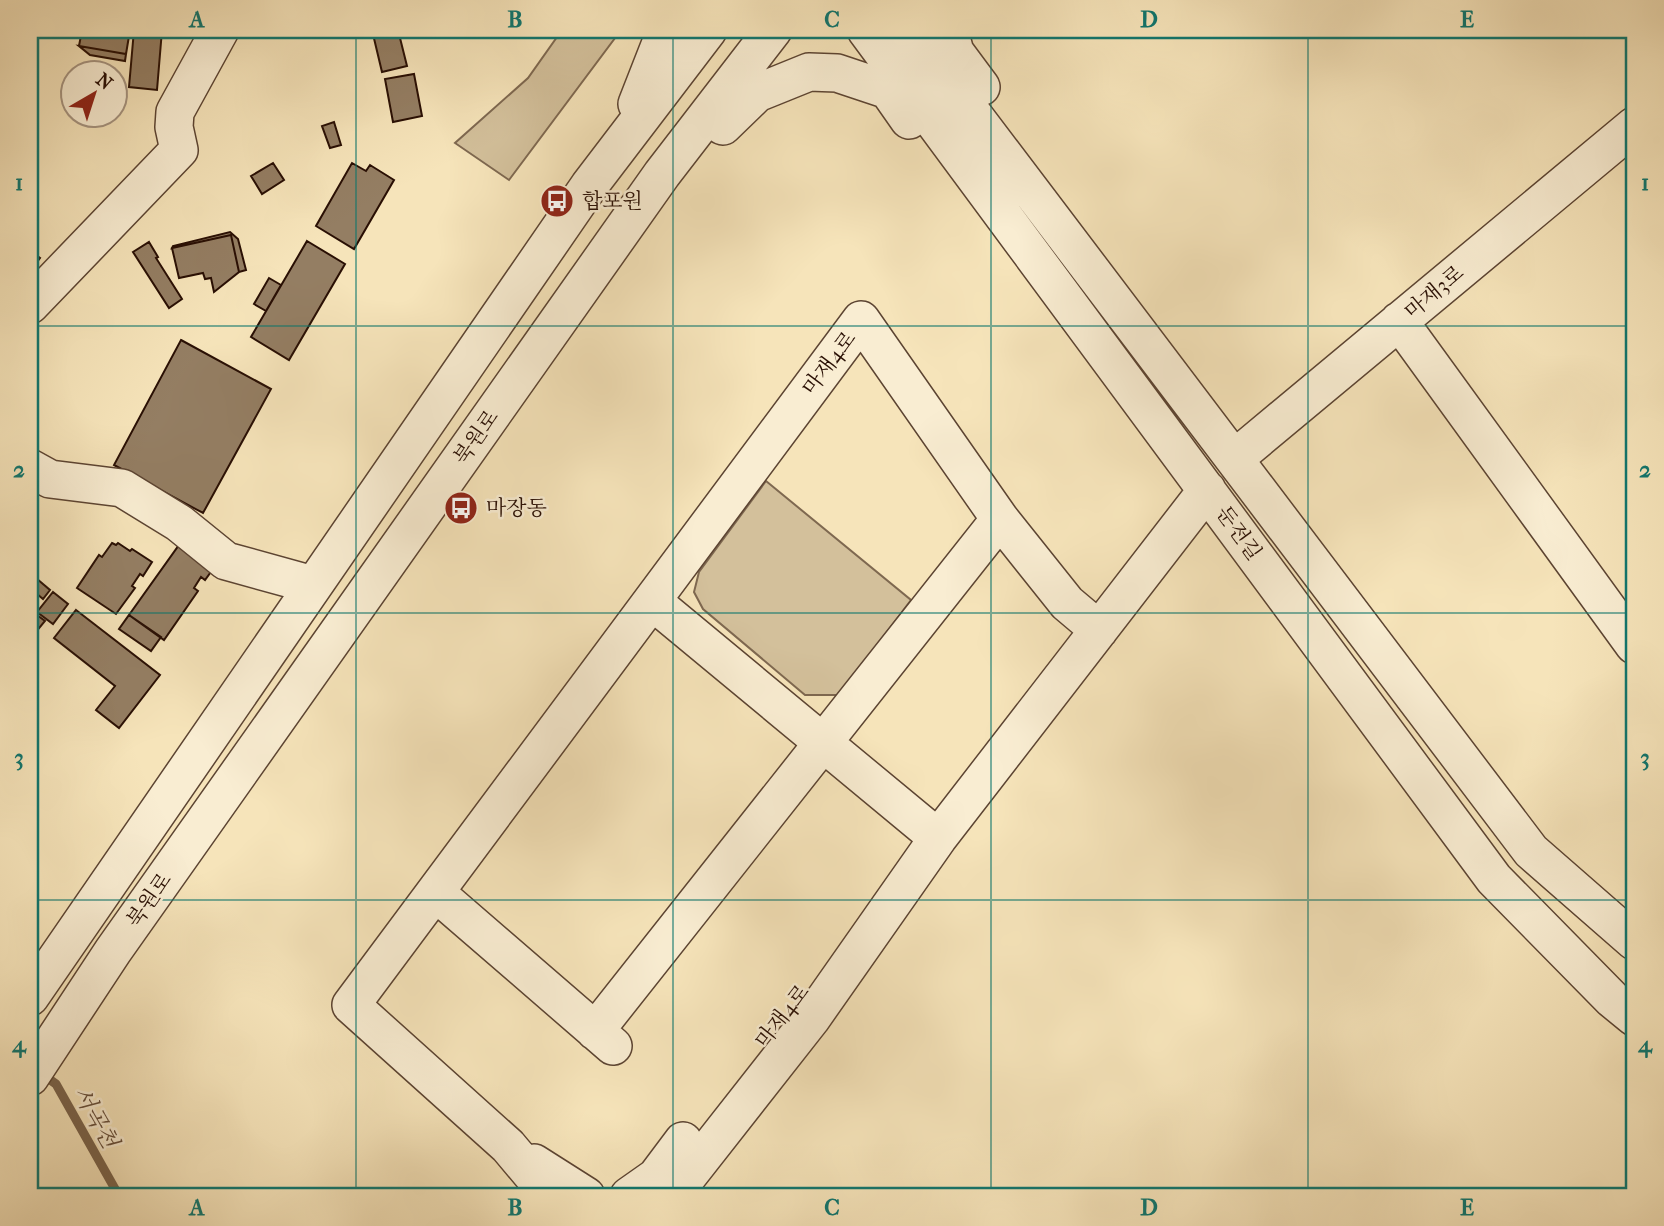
<svg xmlns="http://www.w3.org/2000/svg" width="1664" height="1226" font-family="'IM FELL French Canon','Noto Serif KR',serif">
  <style>
    .green { fill: #d3c09b; stroke: #7e6850; stroke-width: 2 }
    .lines { fill: none; stroke-linecap: round; stroke-linejoin: round }
    .stream { stroke: #7a644c; stroke-width: 9 }
    .building { fill: #947e63; stroke: #290f04; stroke-width: 2 }
    .minor-casing { stroke: #5c4432; stroke-width: 40 }
    .minor { stroke: #f9edd2; stroke-width: 37 }
    .grid { fill: none; stroke: #0f766e; stroke-width: 2; stroke-opacity: 0.55 }
    .labels { text-anchor: middle; stroke-width: 5; stroke-linejoin: round; paint-order: stroke }
    .poi-label { font-size: 21px; fill: #290f04; stroke: #f9edd2; text-anchor: start }
    .street-label { font-size: 21px; fill: #290f04; stroke: #f9edd2 }
    .water-label { font-size: 23px; font-style: italic; fill: #664e3a; stroke: #f9edd2 }
    .neatline { fill: none; stroke: #0f766e; stroke-width: 2.5 }
    .grid-label { font-size: 23px; text-anchor: middle; font-weight: bold; fill: #0f766e }
  </style>
  <rect width="100%" height="100%" fill="#f6e4ba"/>
  <filter id="stains"><feTurbulence type="fractalNoise" baseFrequency=".00286" numOctaves="4"/><feColorMatrix values="0 0 0 0 .2 0 0 0 0 .09 0 0 0 0 .02 0 0 0 .5 -.17"/></filter>
  <radialGradient id="worn" r=".72"><stop offset=".6" stop-color="#630" stop-opacity="0"/><stop offset="1" stop-color="#630" stop-opacity=".3"/></radialGradient>
  <!-- green -->
  <path class="green" d="M562,30H621L509,180L455,143L528,78Z
    M766,481L911,600L839,695H805L703,609L694,592L699,572Z"/>
  <g class="lines">
    <!-- stream -->
    <path class="stream" d="M42,1074L56,1084L119,1196"/>
  </g>
  <!-- building -->
  <path class="building" d="M82,30H130L126,54L79,46Z
    M134,30H162L157,90L129,87Z
    M372,30H398L407,66L382,72Z
    M79,46L126,54L125,61L90,55Z
    M414,74L422,116L393,122L385,79Z
    M334,122L341,145L330,148L322,126Z
    M273,163L284,180L262,194L251,176Z
    M352,163L366,171L370,165L394,180L354,249L316,226Z
    M230,232L238,239L246,270L239,272L231,235L172,248L173,246Z
    M231,235L239,272L214,292L211,278L205,279L203,273L179,278L172,248Z
    M307,241L345,264L289,360L251,337Z
    M149,242L158,257L156,258L182,299L169,308L133,252Z
    M32,252L40,258L32,269L30,267V255Z
    M269,278L281,285L266,311L254,304Z
    M181,340L271,389L203,513L114,465Z
    M112,543L116,545L118,543L130,551L132,549L152,562L143,576L140,574L132,586L135,588L116,614L77,588L99,555L102,557Z
    M179,545L213,569L205,580L201,577L194,588L198,591L164,640L129,615Z
    M30,573L50,590L43,599L30,588Z
    M53,592L68,604L53,624L37,612Z
    M76,610L160,675L119,728L96,710L115,686L54,638Z
    M37,615L45,621L31,638L30,624Z
    M129,615L161,637L151,651L119,629Z"/>
  <g class="lines">
    <defs>
      <path id="minor" d="M866,30L1494,879L1612,999L1634,1017
        M906,30L925,51L1531,851L1634,941
        M949,30L955,52L981,87
        M637,104L666,30
        M723,126L757,93L809,72L837,73L888,90L909,120
        M30,305L179,150L174,127L175,112L220,30
        M1399,321L1634,645
        M1234,459L1634,126
        M30,468L50,479L122,488L179,523L226,561L313,585
        M652,601L938,838
        M435,892L613,1046
        M30,997L589,186L708,30
        M595,1031L1000,519
        M30,1077L113,951L662,174L773,30
        M534,1163L586,1196
        M550,1196L508,1146L351,1005L861,320L1000,519L1067,603L1099,630
        M629,1196L656,1177L683,1141
        M672,1196L811,1019L938,838L1207,490"/>
    </defs>
    <!-- minor casing -->
    <use href="#minor" class="minor-casing"/>
    <!-- minor -->
    <use href="#minor" class="minor"/>
  </g>
  <!-- grid -->
  <path class="grid" d="M356,30V1196M673,30V1196M991,30V1196M1308,30V1196M30,326H1634M30,613H1634M30,900H1634"/>
  <!-- icons -->
  <defs>
    <symbol id="bus-disc" viewBox="-11 -11 22 22"><circle r="9.5" fill="#8f2418" stroke="#f9edd2"/><path d="M-5-6H5V4H4V6H2V4H-2V6H-4V4H-5ZM-3.5-4V0h7V-4ZM-3.5 1.2v1.5H-2V1.2ZM2 1.2v1.5H3.5V1.2Z" fill="#fff"/></symbol>
  </defs>
  <g fill-rule="evenodd">
    <use href="#bus-disc" x="538" y="182" width="38" height="38"/>
    <use href="#bus-disc" x="442" y="489" width="38" height="38"/>
  </g>
  <g class="labels">
    <!-- poi labels -->
    <g class="poi-label">
      <text x="582" y="208">합포원</text>
      <text x="486" y="515">마장동</text>
    </g>
    <!-- street labels -->
    <g class="street-label">
      <text transform="translate(1434 292) rotate(-40)" y="7">마재3로</text>
      <text transform="translate(829 363) rotate(-53)" y="7">마재4로</text>
      <text transform="translate(476 437) rotate(-55)" y="7">북원로</text>
      <text transform="translate(1239 533) rotate(54)" y="7">둔전길</text>
      <text transform="translate(149 900) rotate(-55)" y="7">북원로</text>
      <text transform="translate(782 1016) rotate(-52)" y="7">마재4로</text>
    </g>
    <!-- water labels -->
    <g class="water-label">
      <text transform="translate(96 1117) rotate(61)" y="8">서곡천</text>
    </g>
  </g>
  <!-- margin -->
  <rect width="1664" height="1226" fill="none" stroke="#f6e4ba" stroke-width="77"/>
  <!-- north arrow -->
  <g transform="translate(94 94) rotate(39)"><circle r="33" fill="#f9edd2" stroke="#a69480" stroke-width="2"/>
  <path d="M0-5L12 26L0 18L-12 26Z" fill="#8f2418"/>
  <text y="-10" font-size="19" font-weight="bold" text-anchor="middle" fill="#290f04">N</text>
  </g>
  <rect x="38" y="38" width="1588" height="1150" class="neatline"/>
  <g class="grid-label">
    <text x="197" y="27">A</text>
    <text x="515" y="27">B</text>
    <text x="832" y="27">C</text>
    <text x="1149" y="27">D</text>
    <text x="1467" y="27">E</text>
    <text x="19" y="190">1</text>
    <text x="1645" y="190">1</text>
    <text x="19" y="477">2</text>
    <text x="1645" y="477">2</text>
    <text x="19" y="765">3</text>
    <text x="1645" y="765">3</text>
    <text x="19" y="1052">4</text>
    <text x="1645" y="1052">4</text>
    <text x="197" y="1215">A</text>
    <text x="515" y="1215">B</text>
    <text x="832" y="1215">C</text>
    <text x="1149" y="1215">D</text>
    <text x="1467" y="1215">E</text>
  </g>
  <rect width="100%" height="100%" filter="url(#stains)"/>
  <rect width="100%" height="100%" fill="url(#worn)"/>
</svg>
